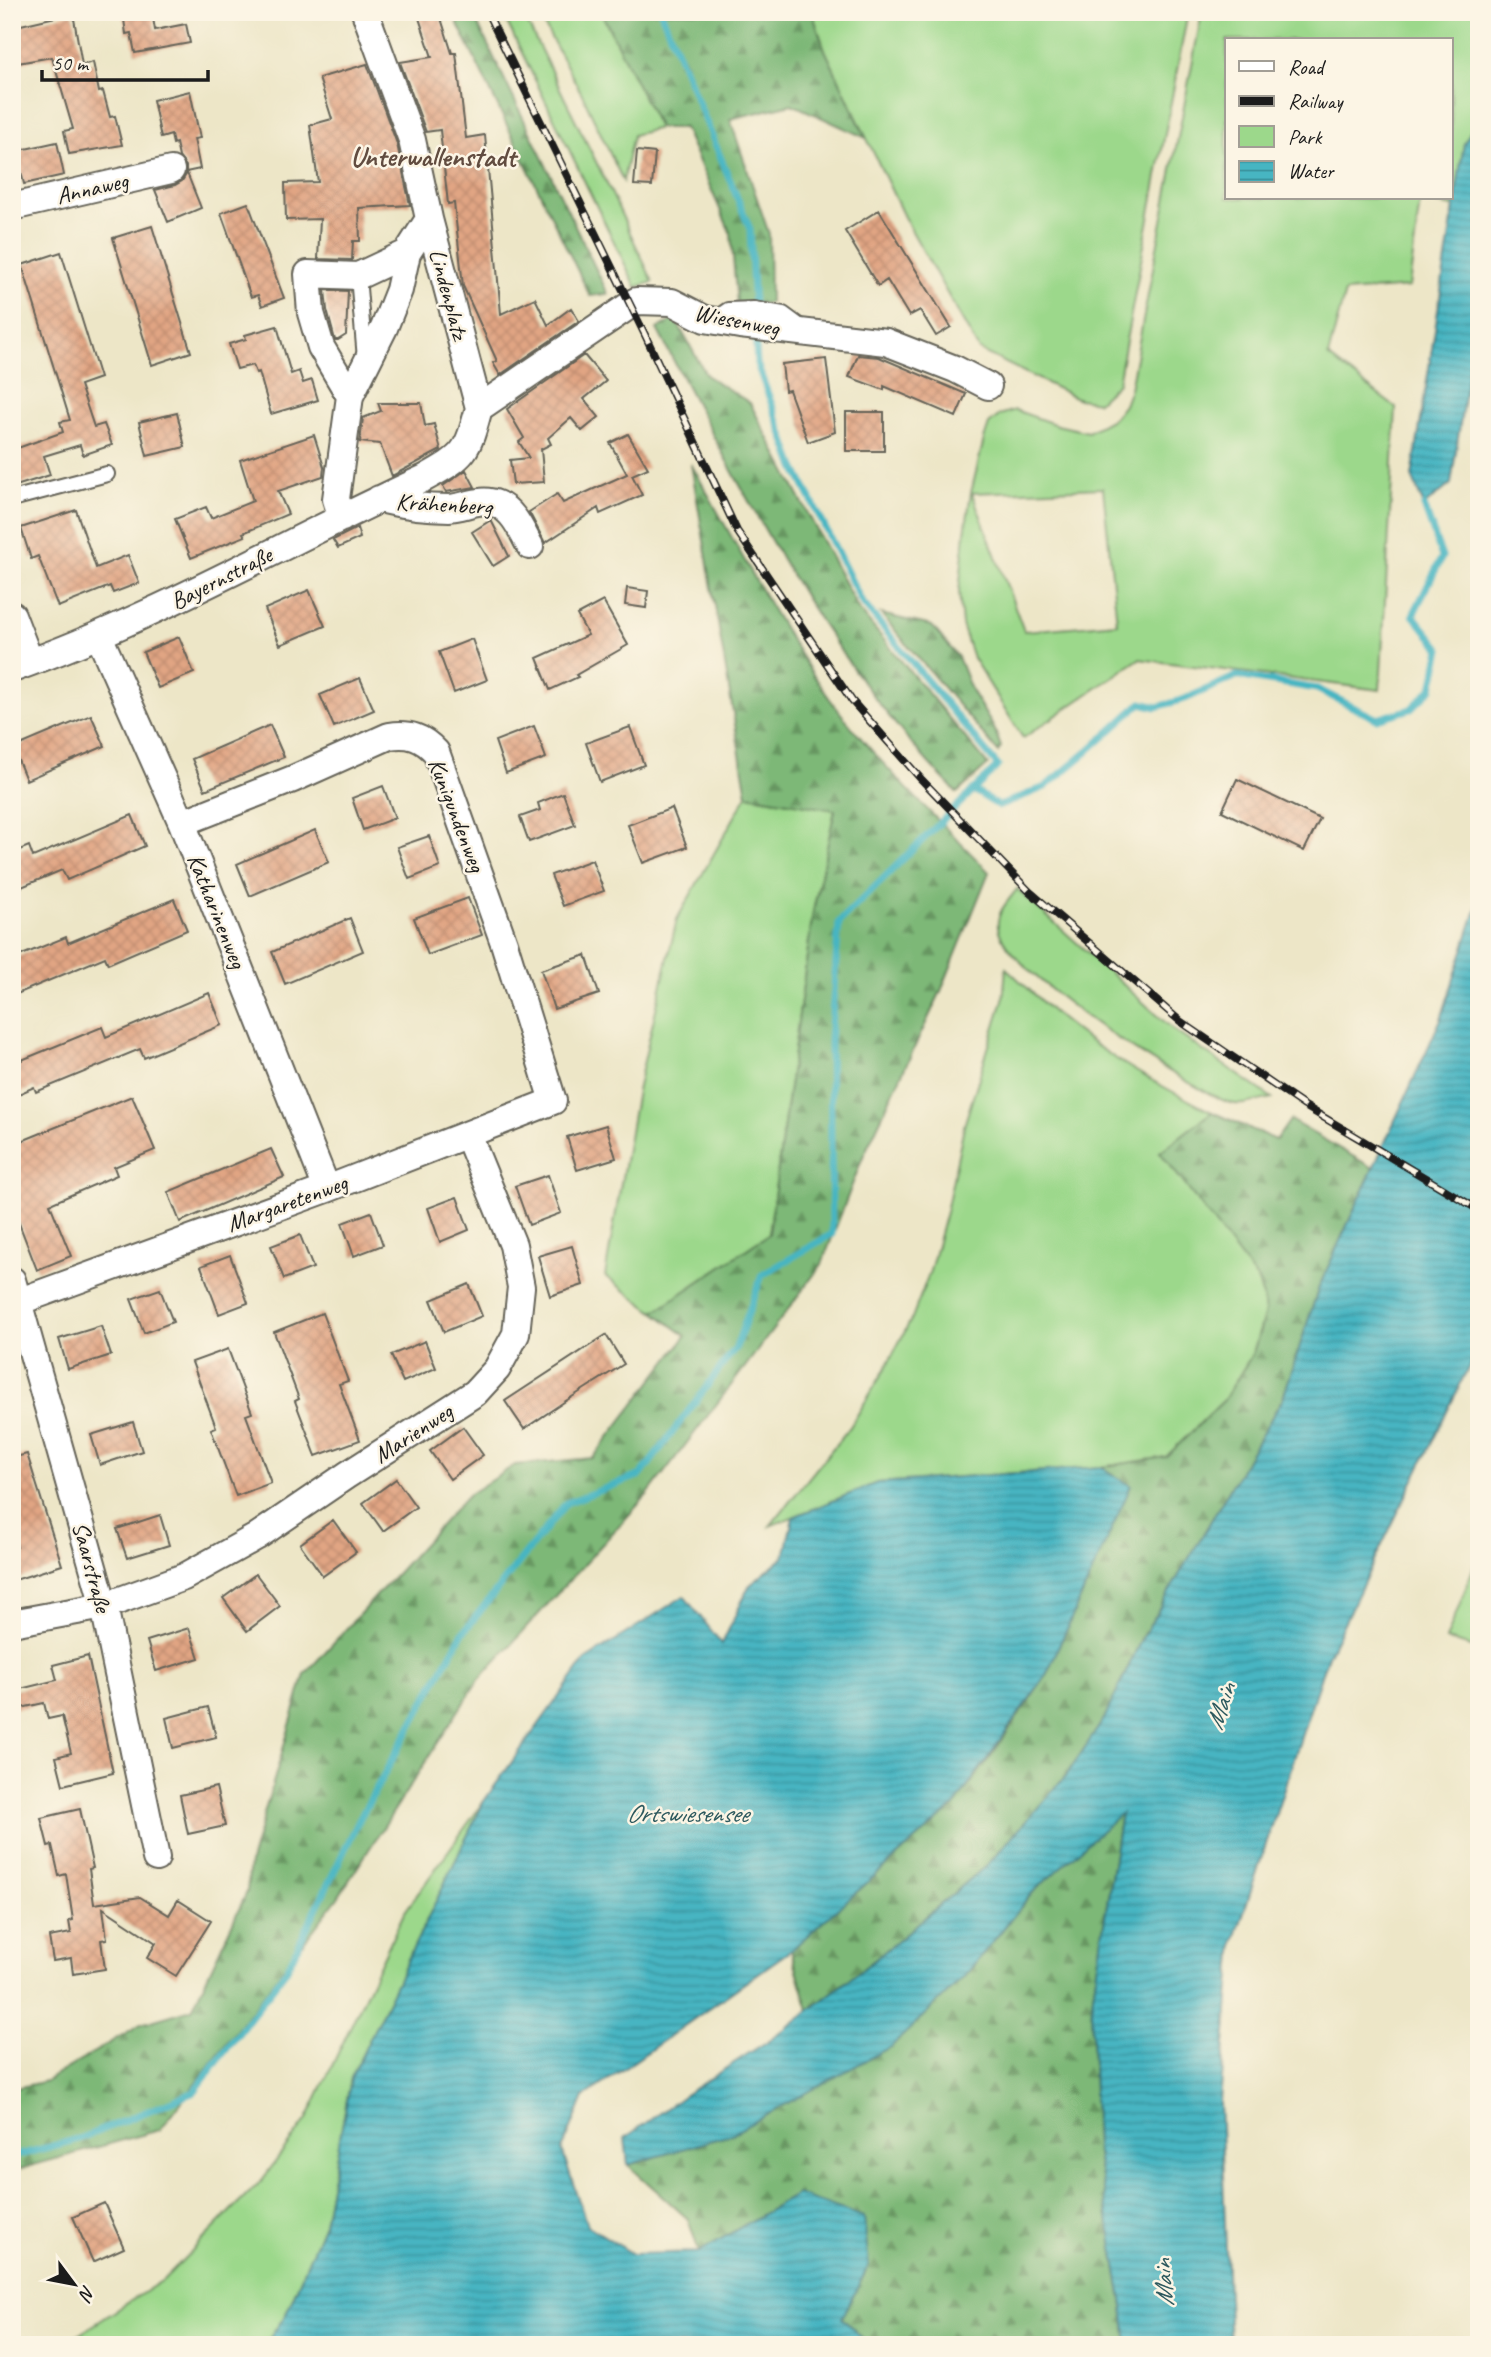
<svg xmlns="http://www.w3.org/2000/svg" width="1491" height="2357" font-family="Caveat,sans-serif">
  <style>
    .green { fill: #9cd88b; stroke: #5c7a54; stroke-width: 2; fill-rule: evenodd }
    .forest { fill: url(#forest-firs); stroke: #4c6a4a; stroke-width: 2 }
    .water { fill: url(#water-rules); stroke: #32686f; stroke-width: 2 }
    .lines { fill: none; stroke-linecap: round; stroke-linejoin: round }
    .stream { stroke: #47b5c2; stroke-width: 7 }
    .building { fill: url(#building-cross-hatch) }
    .lane-casing { stroke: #656358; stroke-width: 18 }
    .street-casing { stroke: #656358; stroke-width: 30 }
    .lane { stroke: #fff; stroke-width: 14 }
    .street { stroke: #fff; stroke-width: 26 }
    .rail-casing { stroke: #1c1c1c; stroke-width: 8 }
    .rail { stroke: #fcf5e5; stroke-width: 5; stroke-dasharray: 16; stroke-linecap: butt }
    .labels { text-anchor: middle; stroke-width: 5; stroke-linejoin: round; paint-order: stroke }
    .street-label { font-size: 24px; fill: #1c1c1c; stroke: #fcf5e5 }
    .water-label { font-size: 26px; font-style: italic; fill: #2d595e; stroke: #fcf5e5 }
    .quarter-label { font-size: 28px; font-weight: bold; fill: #614c40; stroke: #fcf5e5 }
  </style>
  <defs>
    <pattern id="forest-firs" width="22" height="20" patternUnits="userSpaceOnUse" patternTransform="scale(1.75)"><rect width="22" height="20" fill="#7db877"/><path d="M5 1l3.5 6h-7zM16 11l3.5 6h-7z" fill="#669561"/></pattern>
    <pattern id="water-rules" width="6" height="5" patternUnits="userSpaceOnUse" patternTransform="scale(1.75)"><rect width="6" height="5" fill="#47b5c2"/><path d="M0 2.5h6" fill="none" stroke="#3a929d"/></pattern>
    <pattern id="building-cross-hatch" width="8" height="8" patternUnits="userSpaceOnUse" patternTransform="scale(1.75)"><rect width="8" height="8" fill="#e1a583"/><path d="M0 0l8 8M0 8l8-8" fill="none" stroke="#c08d71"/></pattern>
  </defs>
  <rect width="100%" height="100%" fill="#fcf5e5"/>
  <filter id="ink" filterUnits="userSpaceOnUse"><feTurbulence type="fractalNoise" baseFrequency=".0143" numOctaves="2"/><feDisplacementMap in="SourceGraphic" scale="14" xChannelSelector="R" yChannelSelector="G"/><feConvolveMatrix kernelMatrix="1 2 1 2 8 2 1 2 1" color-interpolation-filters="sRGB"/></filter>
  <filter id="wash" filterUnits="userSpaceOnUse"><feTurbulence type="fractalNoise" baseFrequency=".00686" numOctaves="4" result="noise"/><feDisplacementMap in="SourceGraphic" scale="28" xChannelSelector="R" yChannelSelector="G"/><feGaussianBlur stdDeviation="1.57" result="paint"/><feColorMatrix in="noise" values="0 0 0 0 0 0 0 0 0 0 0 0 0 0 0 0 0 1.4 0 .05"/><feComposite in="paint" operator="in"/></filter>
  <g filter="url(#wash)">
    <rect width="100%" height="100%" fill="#ede6c7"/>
    <!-- green -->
    <path class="green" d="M502,12H522L610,190L653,282L636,287Z
      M537,12H601L659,128L633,135L623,181L583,96Z
      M812,12H1188L1118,383L1098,402L1079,399L979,350L904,217L825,50Z
      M1202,12H1479V117L1464,143L1454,207L1420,201L1409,287L1345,292L1328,356L1396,408L1380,690L1139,659L1023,738L973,658L962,625L959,592L965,533L971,493L984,439L989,424L1000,415L1015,410L1057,425L1088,432L1114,418L1124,405L1130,389ZM1227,40H1451V198H1227ZM1103,488L1117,623L1024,631L972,493Z
      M747,795L835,810L813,912L769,1234L654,1312L605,1276L637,1091L677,919Z
      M1017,889L1176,1032L1272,1098C1261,1100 1241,1107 1230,1103C1183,1085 1006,974 998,927C996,912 1009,900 1017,889Z
      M1006,968C1025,985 1042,1003 1061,1019C1107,1057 1160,1086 1212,1112L1160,1152L1257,1279L1263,1297L1265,1312L1253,1353L1224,1400L1166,1457L1101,1467L877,1483L770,1526L850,1427L885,1369L912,1318L930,1271L946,1212L964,1126L1003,1000Z
      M1479,1553V1649L1446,1640Z
      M484,1801L351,2078L324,2224L285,2316L265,2345H63L163,2280L262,2180L307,2119L404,1913Z"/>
    <!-- forest -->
    <path class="forest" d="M452,12H472L608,294L590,296Z
      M601,12H812L825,50L866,138L792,104L730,119L769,234L770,303L737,304L731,234L684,128H659Z
      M675,319L707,376L750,403L858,609L988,765L957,793C826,661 743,492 657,329Z
      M691,464C736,543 777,625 830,699C876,762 935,816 989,872L941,991L862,1159L822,1264L745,1367L647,1495L477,1682L337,1899L160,2130L12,2171V2089L46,2081L141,2024L192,2009L247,1892L250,1862L305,1674L468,1495L515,1465L593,1458L686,1336L654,1312L769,1234L813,912L835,810L747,795Z
      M881,614L932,626L958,657L972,692L994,728L1001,747L998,752Z
      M1212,1112L1276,1140L1290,1120L1373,1168L1319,1287L1283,1398L1141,1640L1104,1719L1066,1776L987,1865L877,1958L809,2010L791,1950L954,1806L996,1749L1046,1675L1130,1485L1101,1467L1166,1457L1224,1400L1253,1353L1261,1327L1265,1312L1263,1297L1257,1279L1160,1152Z
      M1121,1812L1091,2008L1096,2148L1123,2306L1127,2345H869L842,2318L869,2265L797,2194L699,2252L688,2219L628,2165L730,2135L964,1977L1032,1893Z"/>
    <!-- water -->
    <path class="water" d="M1479,117V299L1451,484L1424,506L1412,477L1464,143Z
      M1479,900V1346L1327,1658L1234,1942L1220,2102L1230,2345H1127L1123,2306L1096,2148L1091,2008L1121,1813L1032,1893L964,1977L892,2046L730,2135L628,2165L625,2138L686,2094L777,2035L877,1958L987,1865L1066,1776L1104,1719L1141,1640L1283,1398L1319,1287L1441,1019Z
      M1101,1467L1131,1486L1046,1675L954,1806L791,1950L584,2097L562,2150L587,2225L633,2254L699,2252L797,2194L864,2217L869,2265L842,2318L869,2345H265L285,2316L324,2224L351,2078L484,1801L585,1660L684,1596L722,1644L749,1586L784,1557L793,1517L877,1483Z"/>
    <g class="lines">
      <!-- stream -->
      <path class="stream" d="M661,12L750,229L754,310
        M973,790L999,806L1045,787L1087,752L1141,703L1157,707L1185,699L1237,676L1317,689L1377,719L1411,709L1432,688L1441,649L1413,615L1442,557L1424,506
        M12,2157L82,2138L194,2092L287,1969L361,1816L462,1634L566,1503L641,1475L736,1347L762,1275L832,1234L830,1041L839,922L998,766L862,602L794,465L757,364L755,333"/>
    </g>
    <g id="blocks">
      <!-- building -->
      <path class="building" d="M123,12H152L155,30L186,24L190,43L135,53L131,33L126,34Z
        M417,12H439L452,53H456L466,138L485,135L501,314L535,298L548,325L571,308L579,321L500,375L493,363L497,361L463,286L454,203L448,204L440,130L426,132L400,62L432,57Z
        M73,13L82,65L93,62L99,92L103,91L110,117L115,116L122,145L69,154L64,131L73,129L52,57L12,64V27Z
        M367,64L397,144L410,205L359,208L360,241H353L352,260L318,259L320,219L286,220L285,183L318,182L310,125L332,119L319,78Z
        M190,91L200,138L194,139L200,169L186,172V166L179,157L176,143L173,144L171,135L161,138L153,100Z
        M57,142L64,175L24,184L16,151Z
        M637,151L655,153L652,186L634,185Z
        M187,173L201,208L168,222L155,190L175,185L182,181Z
        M248,203L284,298L262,306L258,295L251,297L221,213Z
        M879,210L951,327L936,336L920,310L909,316L887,280L878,286L845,231Z
        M152,226L191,352L152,365L113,238Z
        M61,252L100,378L80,385L94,427L104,424L112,445L83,455L80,445L44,456L50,475L16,486L12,473V450L63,432L60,422L70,420L22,265Z
        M325,290L348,291L346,335L338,340H335L327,310Z
        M277,326L291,374L299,371L303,383L312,380L318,400L271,414L259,372L256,373L253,365L237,369L229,344L246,339L245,335Z
        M584,355L606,381L584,399L599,417L582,431L571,418L548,438L551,444L541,449L544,482L513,484L510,460L529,458L519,442L524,438L507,409Z
        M858,355L879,357L966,394L956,417L884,386V390L849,377Z
        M826,359L835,432L808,442L789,390L785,391L782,364Z
        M378,403H421L425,426L434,424L441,450L392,476L380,444L360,442L363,418L381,411Z
        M846,412H884V451H846Z
        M177,413L185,447L147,456L139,422Z
        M628,434L648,468L632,475L642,495L600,514L598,508L545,543L529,512L557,494L563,503L627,474L610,443Z
        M314,435L324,467L323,476L278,491L288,514L243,533L245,536L191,558L175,519L206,507L211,518L253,501L240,460Z
        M466,470L475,487L446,492L443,486Z
        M76,510L96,568L128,555L139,583L113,593L110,586L58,607L38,556L31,559L21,528Z
        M491,520L509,556L493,566L472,532Z
        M357,528L360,538L338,548L333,540Z
        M627,588L648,591L646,608L625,605Z
        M309,590L325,626L280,645L265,609Z
        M603,601L628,645L576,675L578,677L550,690L537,658L588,635L577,615Z
        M179,637L194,673L158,688L143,652Z
        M472,639L487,680L454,693L439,652Z
        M360,678L374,710L334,727L320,695Z
        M91,715L105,746L26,780L13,748Z
        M270,725L284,757L205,790L192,759Z
        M534,726L546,758L506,773L495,741Z
        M630,727L644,765L600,782L586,743Z
        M1237,779L1320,819L1304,851L1222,811Z
        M383,786L395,818L363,830L352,798Z
        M563,793L575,825L529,842L520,817L540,810L538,803Z
        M672,808L687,847L643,863L628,825Z
        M132,815L145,846L67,880L62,870L12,891V853L29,846L33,857Z
        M315,830L329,862L250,896L237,864Z
        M429,836L440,867L409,879L397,847Z
        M592,860L604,891L563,906L551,875Z
        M468,898L482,935L428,955L414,918Z
        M174,899L187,930L108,964L105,957L12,996V959L66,937L68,943Z
        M350,918L363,951L285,984L272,952Z
        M586,955L599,994L554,1009L541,970Z
        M209,993L222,1025L144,1058L140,1049L36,1092L34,1087L12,1097V1064L102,1027L106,1037Z
        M132,1096L155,1150L114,1167L117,1175L50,1204L71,1256L37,1270L12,1205V1145Z
        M606,1125L616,1158L577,1170L567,1137Z
        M271,1149L284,1177L180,1222L168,1192Z
        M548,1175L561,1213L529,1225L515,1186Z
        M457,1197L469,1230L440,1242L428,1208Z
        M371,1212L383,1245L354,1256L342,1223Z
        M300,1235L313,1268L284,1279L271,1246Z
        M572,1246L583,1285L550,1296L538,1256Z
        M230,1255L248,1303L219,1314L201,1266Z
        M469,1284L482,1316L444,1332L431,1300Z
        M160,1289L173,1322L144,1333L131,1299Z
        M322,1313L348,1381L339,1384L360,1440L316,1456L295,1401L299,1399L274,1332Z
        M101,1326L111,1355L68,1369L59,1339Z
        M606,1335L624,1364L564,1402L524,1429L505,1401Z
        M425,1341L436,1368L403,1382L391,1355Z
        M228,1349L252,1413L246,1415L271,1483L236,1496L211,1429L216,1427L192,1362Z
        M133,1422L142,1451L100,1465L91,1435Z
        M463,1427L483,1455L450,1479L430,1451Z
        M27,1454L62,1565L12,1581V1548L17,1547L12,1531V1458Z
        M396,1479L416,1507L383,1531L363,1503Z
        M160,1515L169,1545L127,1558L117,1529Z
        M333,1520L356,1552L323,1576L300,1544Z
        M256,1574L280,1606L247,1631L223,1598Z
        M189,1628L199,1658L156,1671L147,1641Z
        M88,1656L113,1773L63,1785L56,1757L71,1753L62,1716L48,1719L44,1703L12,1710V1691L57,1680L53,1665Z
        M208,1707L216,1737L173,1748L166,1718Z
        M216,1787L225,1826L188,1834L180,1795Z
        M80,1809L93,1868L89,1869L94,1904L140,1897L169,1915L178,1900L211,1921L176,1976L147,1958L156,1943L103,1908L107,1939L101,1940L105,1969L73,1974L71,1958L53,1961L49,1937L71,1933L69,1921L73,1920L66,1874L59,1876L52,1845L48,1846L41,1818Z
        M104,2203L124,2248L93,2262L73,2217Z"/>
    </g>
  </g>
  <g filter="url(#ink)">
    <use href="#blocks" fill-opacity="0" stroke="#656358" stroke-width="2"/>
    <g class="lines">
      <defs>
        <path id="lane" d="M358,276L365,359
          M715,319L728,310L754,309L783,314L802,328
          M12,499L107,474"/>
        <path id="street" d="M365,12L412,140L429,219
          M12,207L171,170
          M350,396L321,347L311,313L308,274L358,276L407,253
          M379,499C403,505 425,508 449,508C466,507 481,497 497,504C514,511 522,532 530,546
          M342,518L336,499L350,396L384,328L399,290L407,253L429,219L479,408
          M12,615L30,662
          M99,636L182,823L327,1189
          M12,669C156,618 287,541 425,478C466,455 467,453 479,408L636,301L672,302L705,319L740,325L886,342L955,369L988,386
          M12,1280L104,1606L156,1858
          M12,1304L327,1189L553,1101L504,943L436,752C422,737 410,733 389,736L293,779L182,823
          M12,1623L104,1606L184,1577L256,1537L347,1475L475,1393L497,1369L516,1334L521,1287L513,1245L468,1135"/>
      </defs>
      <!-- lane casing -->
      <use href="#lane" class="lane-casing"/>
      <!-- street casing -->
      <use href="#street" class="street-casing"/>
      <!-- lane -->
      <use href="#lane" class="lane"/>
      <!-- street -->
      <use href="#street" class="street"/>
      <defs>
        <path id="rail" d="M487,12L646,337L737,531L852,701L921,779L1029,891L1180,1021L1303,1105L1479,1210"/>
      </defs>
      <!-- rail casing -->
      <use href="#rail" class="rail-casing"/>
      <!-- rail -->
      <use href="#rail" class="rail"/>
    </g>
  </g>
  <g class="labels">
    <!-- street labels -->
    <g class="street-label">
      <text transform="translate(92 188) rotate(-13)" y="8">Annaweg</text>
      <text transform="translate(449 294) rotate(75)" y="8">Lindenplatz</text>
      <text transform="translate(737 320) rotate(11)" y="8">Wiesenweg</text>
      <text transform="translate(444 504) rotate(3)" y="8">Krähenberg</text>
      <text transform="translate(221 578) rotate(-27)" y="8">Bayernstraße</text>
      <text transform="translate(457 815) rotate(69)" y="8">Kunigundenweg</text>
      <text transform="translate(217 911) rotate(68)" y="8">Katharinenweg</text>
      <text transform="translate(287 1203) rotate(-20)" y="8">Margaretenweg</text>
      <text transform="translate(413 1433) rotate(-33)" y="8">Marienweg</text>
      <text transform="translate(92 1567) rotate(75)" y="8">Saarstraße</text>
    </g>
    <!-- water labels -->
    <g class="water-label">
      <text transform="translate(1220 1706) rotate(-72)" y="9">Main</text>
      <text x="687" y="1822">Ortswiesensee</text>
      <text transform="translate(1163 2283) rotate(-94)" y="9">Main</text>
    </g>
    <!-- quarter labels -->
    <g class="quarter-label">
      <text x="433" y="166">Unterwallenstadt</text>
    </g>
  </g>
  <!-- margin -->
  <rect width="1491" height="2357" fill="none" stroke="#fcf5e5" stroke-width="42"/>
  <!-- legend -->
  <rect x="1225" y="38" width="228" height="161" fill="#fcf5e5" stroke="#a29e95" stroke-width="2"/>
  <rect x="1239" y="61" width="35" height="10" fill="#ffffff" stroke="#a29e95" stroke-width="2"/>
  <text x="1288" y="74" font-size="21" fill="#1c1c1c">Road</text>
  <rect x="1239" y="96" width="35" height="10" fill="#1c1c1c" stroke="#a29e95" stroke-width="2"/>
  <text x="1288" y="108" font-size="21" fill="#1c1c1c">Railway</text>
  <rect x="1239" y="126" width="35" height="21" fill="#9cd88b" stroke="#a29e95" stroke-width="2"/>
  <text x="1288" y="144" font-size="21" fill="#1c1c1c">Park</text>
  <rect x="1239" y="161" width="35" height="21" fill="url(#water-rules)" stroke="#a29e95" stroke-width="2"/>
  <text x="1288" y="178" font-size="21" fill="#1c1c1c">Water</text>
  <!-- north arrow -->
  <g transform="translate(74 2284) rotate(122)" stroke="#fcf5e5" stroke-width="5" paint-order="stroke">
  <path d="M0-5L12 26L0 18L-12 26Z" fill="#1c1c1c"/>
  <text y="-10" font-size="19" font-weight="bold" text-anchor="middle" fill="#1c1c1c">N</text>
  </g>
  <!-- scale -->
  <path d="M42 70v10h166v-10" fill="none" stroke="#1c1c1c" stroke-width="3.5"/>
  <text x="52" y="70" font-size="21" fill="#1c1c1c" stroke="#fcf5e5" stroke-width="5" paint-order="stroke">50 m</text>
</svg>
